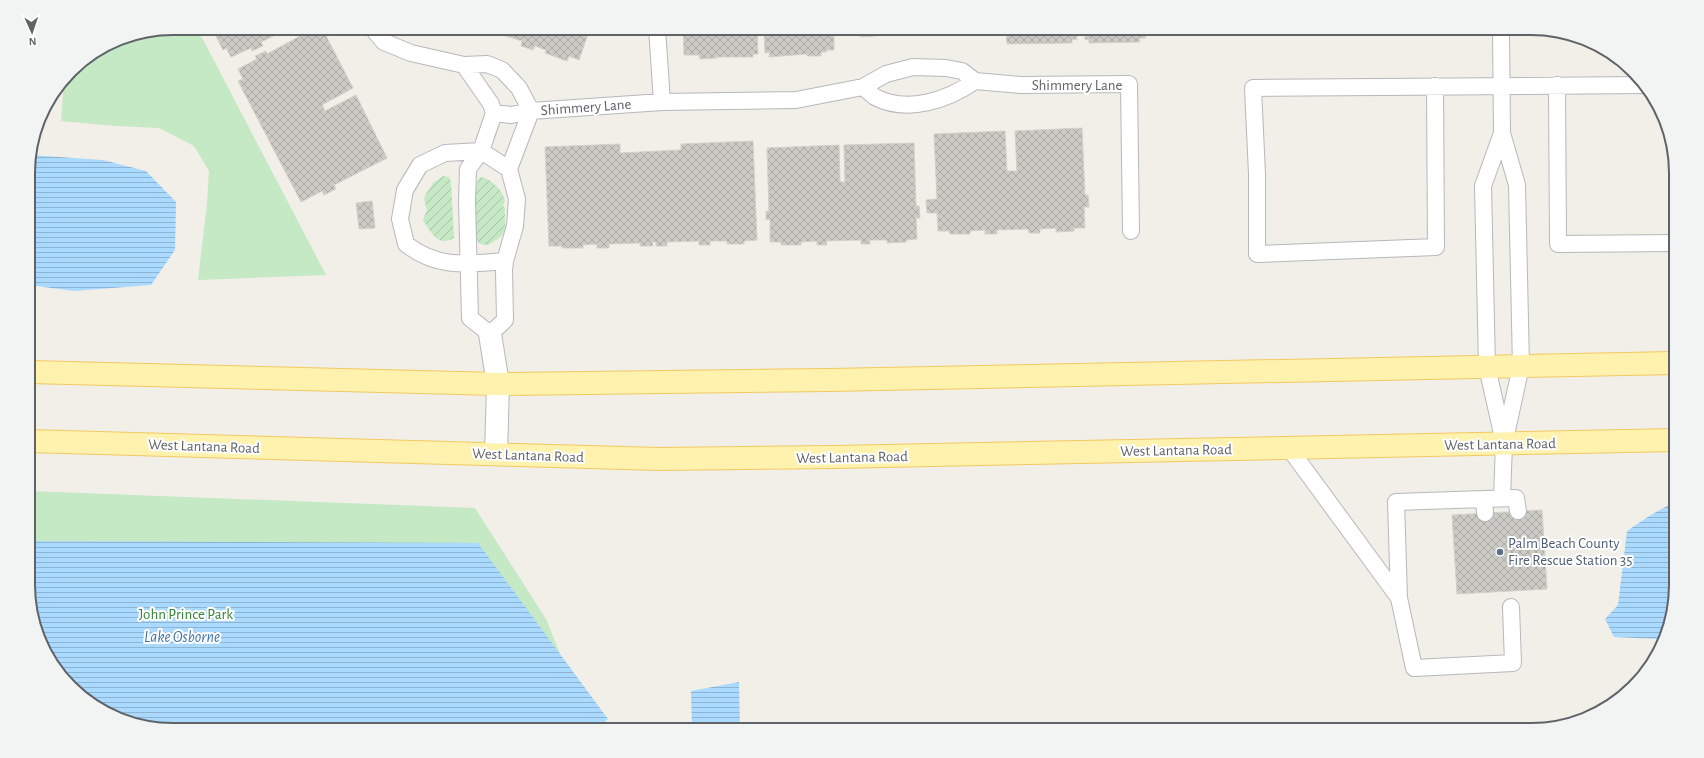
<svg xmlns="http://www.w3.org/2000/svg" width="1704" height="758" font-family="'Alegreya Sans',sans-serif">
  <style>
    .green { fill: #c5e8c5 }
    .garden { fill: url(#garden-furrows) }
    .water { fill: url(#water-rules) }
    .building { fill: url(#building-cross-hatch); stroke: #d6d1c6 }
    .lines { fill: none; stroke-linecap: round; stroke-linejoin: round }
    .lane-casing { stroke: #b5b8bc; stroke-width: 18 }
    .street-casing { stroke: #b5b8bc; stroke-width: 24 }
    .primary-casing { stroke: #f2c960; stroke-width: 24 }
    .lane { stroke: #fff; stroke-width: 16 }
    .street { stroke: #fff; stroke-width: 22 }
    .primary { stroke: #fff2af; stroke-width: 22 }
    .service-dot { fill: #5c6f8a; stroke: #fff; stroke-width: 1.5 }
    .labels { text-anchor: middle; stroke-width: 4; stroke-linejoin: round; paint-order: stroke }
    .street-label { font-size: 15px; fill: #5f6368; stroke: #fff }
    .service-label { font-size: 15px; fill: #4e5e75; stroke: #fff; text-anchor: start }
    .park-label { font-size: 15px; fill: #348238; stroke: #fff }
    .water-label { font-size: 16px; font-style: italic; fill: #4174aa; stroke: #fff }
    .rim { fill: none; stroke: #5f6368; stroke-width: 2 }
  </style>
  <defs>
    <pattern id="garden-furrows" width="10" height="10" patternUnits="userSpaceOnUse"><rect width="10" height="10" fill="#c5e8c5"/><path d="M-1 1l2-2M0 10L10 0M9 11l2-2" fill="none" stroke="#a3c0a4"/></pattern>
    <pattern id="water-rules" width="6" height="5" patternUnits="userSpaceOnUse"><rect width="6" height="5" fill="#aadaff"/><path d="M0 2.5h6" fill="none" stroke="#8eb4d2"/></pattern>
    <pattern id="building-cross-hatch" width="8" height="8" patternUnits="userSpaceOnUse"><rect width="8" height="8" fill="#cccac5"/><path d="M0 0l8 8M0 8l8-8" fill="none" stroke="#a9a8a4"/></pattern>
  </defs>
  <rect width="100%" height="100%" fill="#f1efe8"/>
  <!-- green -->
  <path class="green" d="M173,28H197L326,275L198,280L207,204L209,171L194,146L159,128L117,126L61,121L64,81L77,64L117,39Z
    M29,491L475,508L546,619L590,727L173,730L117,719L58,674L29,605Z"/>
  <!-- garden -->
  <path class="garden" d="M443,176L449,177L451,182L454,238C438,248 430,231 423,220L427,210L424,199L426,194L433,183Z
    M480,177C491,178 503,191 505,201L503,206L505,208C504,230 511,233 488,245L480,244C466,228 481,212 472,195C477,189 475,184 480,177Z"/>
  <!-- water -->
  <path class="water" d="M30,155L103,160L146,171L176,202L175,250L151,285L74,291L29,285L28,163Z
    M1676,501V586L1665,641L1664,643L1658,639L1614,637L1605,619L1618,605L1627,531L1649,516Z
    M29,541L478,543L608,719L596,730H173L117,719L58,674L29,605Z
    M739,682L740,730H692L691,691Z"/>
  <!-- building -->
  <path class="building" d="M216,28H290L261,42L263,46L252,51L251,48L231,57L226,48L223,50L213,30Z
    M315,28H322L353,88L322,105L325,111L356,95L387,158L334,185L336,189L324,195L322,191L301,202L238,81L243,79L238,69L257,59L255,56L266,51L267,54Z
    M481,28H590L579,60L569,56L567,61L545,53L546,50L535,46L533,50L521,46L522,41L493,32L492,35L480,31Z
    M683,28H757L758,54H753V57H717V58L700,59L699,55H684Z
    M764,28H834V50H826L827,52H821V56H807V54L769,57L770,52L765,53Z
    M847,28H918V32H911L910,35H875V36L861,37V33H854V30L847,31Z
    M923,28H987V29L980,30V34H968V31L945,32V34L931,35V31H924Z
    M1006,28H1076L1077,40L1072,39V43L1007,44Z
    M1085,28H1152V35H1145L1146,38H1139L1140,42L1089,43V39L1085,40Z
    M1082,128L1085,195H1088L1089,207H1084L1085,228H1074V231L1056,232V228L1040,229V233H1029L1028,229L997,230V234H985V230L970,231V234H950L949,231H938L937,213H927L926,200L937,199L934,134L1005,131L1007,171H1017L1015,131Z
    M753,141L757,240L744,241V244H727V241H710V245H699V241L667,242V246H656V242H652L653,246H640V243L609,244V248H597V244L583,245V248H562V246H549L545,147L620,144V153L681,150V144Z
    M914,143L916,206H919L920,218H916L917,239L906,240V242L887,243V240H870V244H861V240L826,241L827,245H817V241L801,242V245H781V242H770V219L766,220V211H769L767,148L839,145L840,182H845L844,145Z
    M372,201L375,228L359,229L356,203Z
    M1542,510L1547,589L1457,594L1452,515Z"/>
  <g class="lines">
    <defs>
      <path id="lane" d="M372,28L384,42L411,53L464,65L487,64L502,70L519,88L531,111
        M657,28L662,102
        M1501,28L1502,133L1517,185L1521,366L1504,444L1502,498
        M464,65L491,104L494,113L481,151L468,169L467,200L470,318L490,334L505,320L504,270L505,261L515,226L517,199L509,169L531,111
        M1557,85L1558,244L1675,243
        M1435,86L1436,247L1257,254V174L1253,88L1646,85
        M863,87C867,90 871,94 875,97C907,114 948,100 975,81
        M494,113L511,115L531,111L662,102L796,100L863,87L886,74L913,67L946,68L962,71L975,81L1020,85L1129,84L1131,231
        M1502,133L1483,186L1487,367L1503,438
        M481,151L445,153L420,165L405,190L400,219L406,244C437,269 468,264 505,261
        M481,151L509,169
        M1289,448L1399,598L1414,668L1513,663L1511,607
        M1485,513L1484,499L1516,498L1518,511
        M1399,598L1396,502L1484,499"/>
      <path id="street" d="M490,334L498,384L496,454"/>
      <path id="primary" d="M29,372L498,384L830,380L1675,363
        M29,441L660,459L834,457L1676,440"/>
    </defs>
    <!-- lane casing -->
    <use href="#lane" class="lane-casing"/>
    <!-- street casing -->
    <use href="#street" class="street-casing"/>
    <!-- primary casing -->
    <use href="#primary" class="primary-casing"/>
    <!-- lane -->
    <use href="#lane" class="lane"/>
    <!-- street -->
    <use href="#street" class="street"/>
    <!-- primary -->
    <use href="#primary" class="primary"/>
  </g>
  <!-- markers -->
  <circle class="service-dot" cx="1500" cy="552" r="4"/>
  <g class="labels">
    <!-- street labels -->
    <g class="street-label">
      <text x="1077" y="90">Shimmery Lane</text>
      <text transform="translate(586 107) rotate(-4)" y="5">Shimmery Lane</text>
      <text transform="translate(1500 444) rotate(-1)" y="5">West Lantana Road</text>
      <text transform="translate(204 446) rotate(2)" y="5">West Lantana Road</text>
      <text transform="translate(1176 450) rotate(-1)" y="5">West Lantana Road</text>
      <text transform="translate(528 455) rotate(2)" y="5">West Lantana Road</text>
      <text transform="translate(852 457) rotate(-1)" y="5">West Lantana Road</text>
    </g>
    <!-- service labels -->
    <g class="service-label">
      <text x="1508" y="548">Palm Beach County<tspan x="1508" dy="17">Fire Rescue Station 35</tspan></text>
    </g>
    <!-- park labels -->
    <g class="park-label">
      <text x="186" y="619">John Prince Park</text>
    </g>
    <!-- water labels -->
    <g class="water-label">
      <text x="182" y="642">Lake Osborne</text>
    </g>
  </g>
  <!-- crop -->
  <path d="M0 0H1704V758H0ZM173 35H1531A138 138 0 0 1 1669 173V585A138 138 0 0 1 1531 723H173A138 138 0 0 1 35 585V173A138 138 0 0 1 173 35Z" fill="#f2f3f3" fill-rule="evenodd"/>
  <path class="rim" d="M173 35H1531A138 138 0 0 1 1669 173V585A138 138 0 0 1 1531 723H173A138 138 0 0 1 35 585V173A138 138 0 0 1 173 35Z"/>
  <!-- north arrow -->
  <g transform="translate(32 32) rotate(177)" stroke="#ffffff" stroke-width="3" paint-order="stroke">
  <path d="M0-3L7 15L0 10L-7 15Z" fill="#5f6368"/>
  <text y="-6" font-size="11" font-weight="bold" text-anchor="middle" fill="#5f6368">N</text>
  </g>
</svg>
